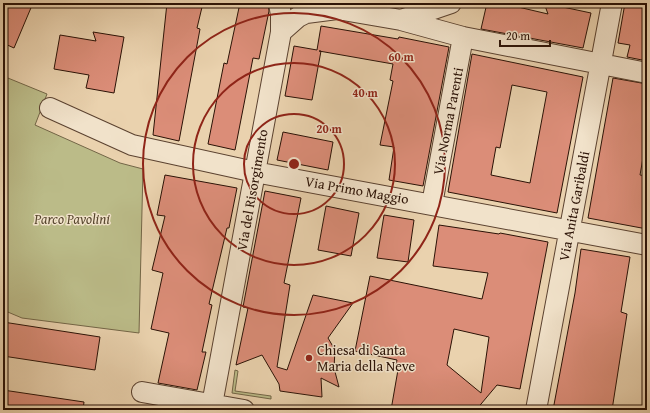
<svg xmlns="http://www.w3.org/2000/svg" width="650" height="413" font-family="'Gentium Book Plus',serif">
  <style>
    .green { fill: #bb8; stroke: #736647 }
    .building { fill: #db8d78; stroke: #2b1206; fill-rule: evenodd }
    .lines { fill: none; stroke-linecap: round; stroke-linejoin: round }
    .minor-casing { stroke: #5b4230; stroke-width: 22 }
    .minor { stroke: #f1e2ca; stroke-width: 20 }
    .ring { fill: none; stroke: #8f2418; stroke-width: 2 }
    .poi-dot { fill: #8f2418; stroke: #f1e2ca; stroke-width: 1.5 }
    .labels { text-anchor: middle; stroke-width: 3; stroke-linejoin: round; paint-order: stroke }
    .street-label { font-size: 14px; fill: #2b1206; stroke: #f1e2ca }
    .park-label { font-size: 14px; font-style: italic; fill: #56452d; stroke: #f1e2ca }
    .poi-label { font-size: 14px; fill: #2b1206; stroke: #f1e2ca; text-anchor: start }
    .centre { fill: #8f2418; stroke: #f1e2ca; stroke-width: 2 }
    .ring-label { font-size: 12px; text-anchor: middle; font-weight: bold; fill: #8f2418; stroke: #f1e2ca; stroke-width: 3; stroke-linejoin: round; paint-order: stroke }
  </style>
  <rect width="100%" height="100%" fill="#ead2ae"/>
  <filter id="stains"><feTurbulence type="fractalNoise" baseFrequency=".005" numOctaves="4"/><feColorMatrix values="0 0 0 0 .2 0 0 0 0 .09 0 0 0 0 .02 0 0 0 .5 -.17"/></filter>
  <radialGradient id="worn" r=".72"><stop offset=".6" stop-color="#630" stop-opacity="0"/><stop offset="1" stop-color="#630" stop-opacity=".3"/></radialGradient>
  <!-- green -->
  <path class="green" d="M3,76L47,94L35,125L120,163L143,169L139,333L22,318L3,310Z
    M235,370L238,371L235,391L271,396V399L232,393Z"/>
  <!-- building -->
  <path class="building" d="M3,3H33L14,48L3,43Z
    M167,3H203L197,28L200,29L179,141L153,135Z
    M240,3H268L269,11L259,59L253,58L235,150L208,144L224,63L227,64Z
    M487,3H501L548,14L544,3L591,13L583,48L481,29Z
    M625,3H647V61L627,57L630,45L618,43Z
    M321,26L398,39L399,37L449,47L423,186L389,180L394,147L380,145L393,81L390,80L393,64L319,51H321L312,100L285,96L294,46L317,50Z
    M93,32L124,37L114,93L86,88L89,75L54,69L60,35L96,41Z
    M472,54L583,77L557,213L448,192ZM512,85L547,92L530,183L491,175L496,147L500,148Z
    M613,78L647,84V135L640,175L647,176V229L588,218Z
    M283,132L333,142L328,170L277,160Z
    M165,175L237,188L229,228H227L209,304L212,305L202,352H206L197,390L158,383L169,333L151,329L163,273L152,270L165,216L157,215Z
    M265,191L301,198L284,283L290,285L277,367L287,370L313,295L353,303L328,338L335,350L334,368L339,387L321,378L322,397L280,391L279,384L262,355L236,365L248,308L243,307Z
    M326,206L359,213L351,256L318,250Z
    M384,215L414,220L408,262L377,258Z
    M439,225L499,234L500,233L548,242L520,389L497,385L476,410H391L399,364H396L397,360L355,351L370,276L482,299L488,273L433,266ZM454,329L489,337L481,393L447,365Z
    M581,249L630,257L621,312L627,314L612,410H553L575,293Z
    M3,322L100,337L95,370L3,356Z
    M3,390L84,402L83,410H3Z"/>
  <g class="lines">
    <defs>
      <path id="minor" d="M401,20L463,37L647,73
        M281,32L298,17L306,13L337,9L401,20L451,3
        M50,108L132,145L255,172L647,245
        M432,204L463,37
        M142,392L244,410
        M211,410L281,32V15L279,3
        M536,410L612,3"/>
    </defs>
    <!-- minor casing -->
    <use href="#minor" class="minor-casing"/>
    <!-- minor -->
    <use href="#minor" class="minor"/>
  </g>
  <!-- distance rings -->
  <g class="ring">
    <circle cx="294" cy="164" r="50"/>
    <circle cx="294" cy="164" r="101"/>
    <circle cx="294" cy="164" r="151"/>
  </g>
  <!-- markers -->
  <circle class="poi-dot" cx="309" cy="358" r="4"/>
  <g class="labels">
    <!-- street labels -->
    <g class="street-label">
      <text transform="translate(448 121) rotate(-79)" y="5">Via Norma Parenti</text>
      <text transform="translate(252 190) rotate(-80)" y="5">Via del Risorgimento</text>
      <text transform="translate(357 190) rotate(10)" y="5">Via Primo Maggio</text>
      <text transform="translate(574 206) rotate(-79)" y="5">Via Anita Garibaldi</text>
    </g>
    <!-- park labels -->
    <g class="park-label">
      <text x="72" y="224">Parco Pavolini</text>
    </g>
    <!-- poi labels -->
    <g class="poi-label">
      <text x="317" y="355">Chiesa di Santa<tspan x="317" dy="16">Maria della Neve</tspan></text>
    </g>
  </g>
  <circle cx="294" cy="164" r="6" class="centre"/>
  <g class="ring-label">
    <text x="401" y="61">60 m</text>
    <text x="365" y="97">40 m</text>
    <text x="329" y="133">20 m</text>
  </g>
  <!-- margin -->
  <rect width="650" height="413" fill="none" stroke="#ead2ae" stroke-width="16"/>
  <rect x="4" y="4" width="642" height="405" fill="none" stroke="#2b1206" stroke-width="2"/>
  <rect x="8" y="8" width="634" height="397" fill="none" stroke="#2b1206"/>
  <!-- scale -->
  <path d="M500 40v6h50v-6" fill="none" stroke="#2b1206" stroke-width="2"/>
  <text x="506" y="40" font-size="12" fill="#2b1206" stroke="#f1e2ca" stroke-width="3" paint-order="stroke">20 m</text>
  <rect width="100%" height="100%" filter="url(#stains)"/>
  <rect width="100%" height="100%" fill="url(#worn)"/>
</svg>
